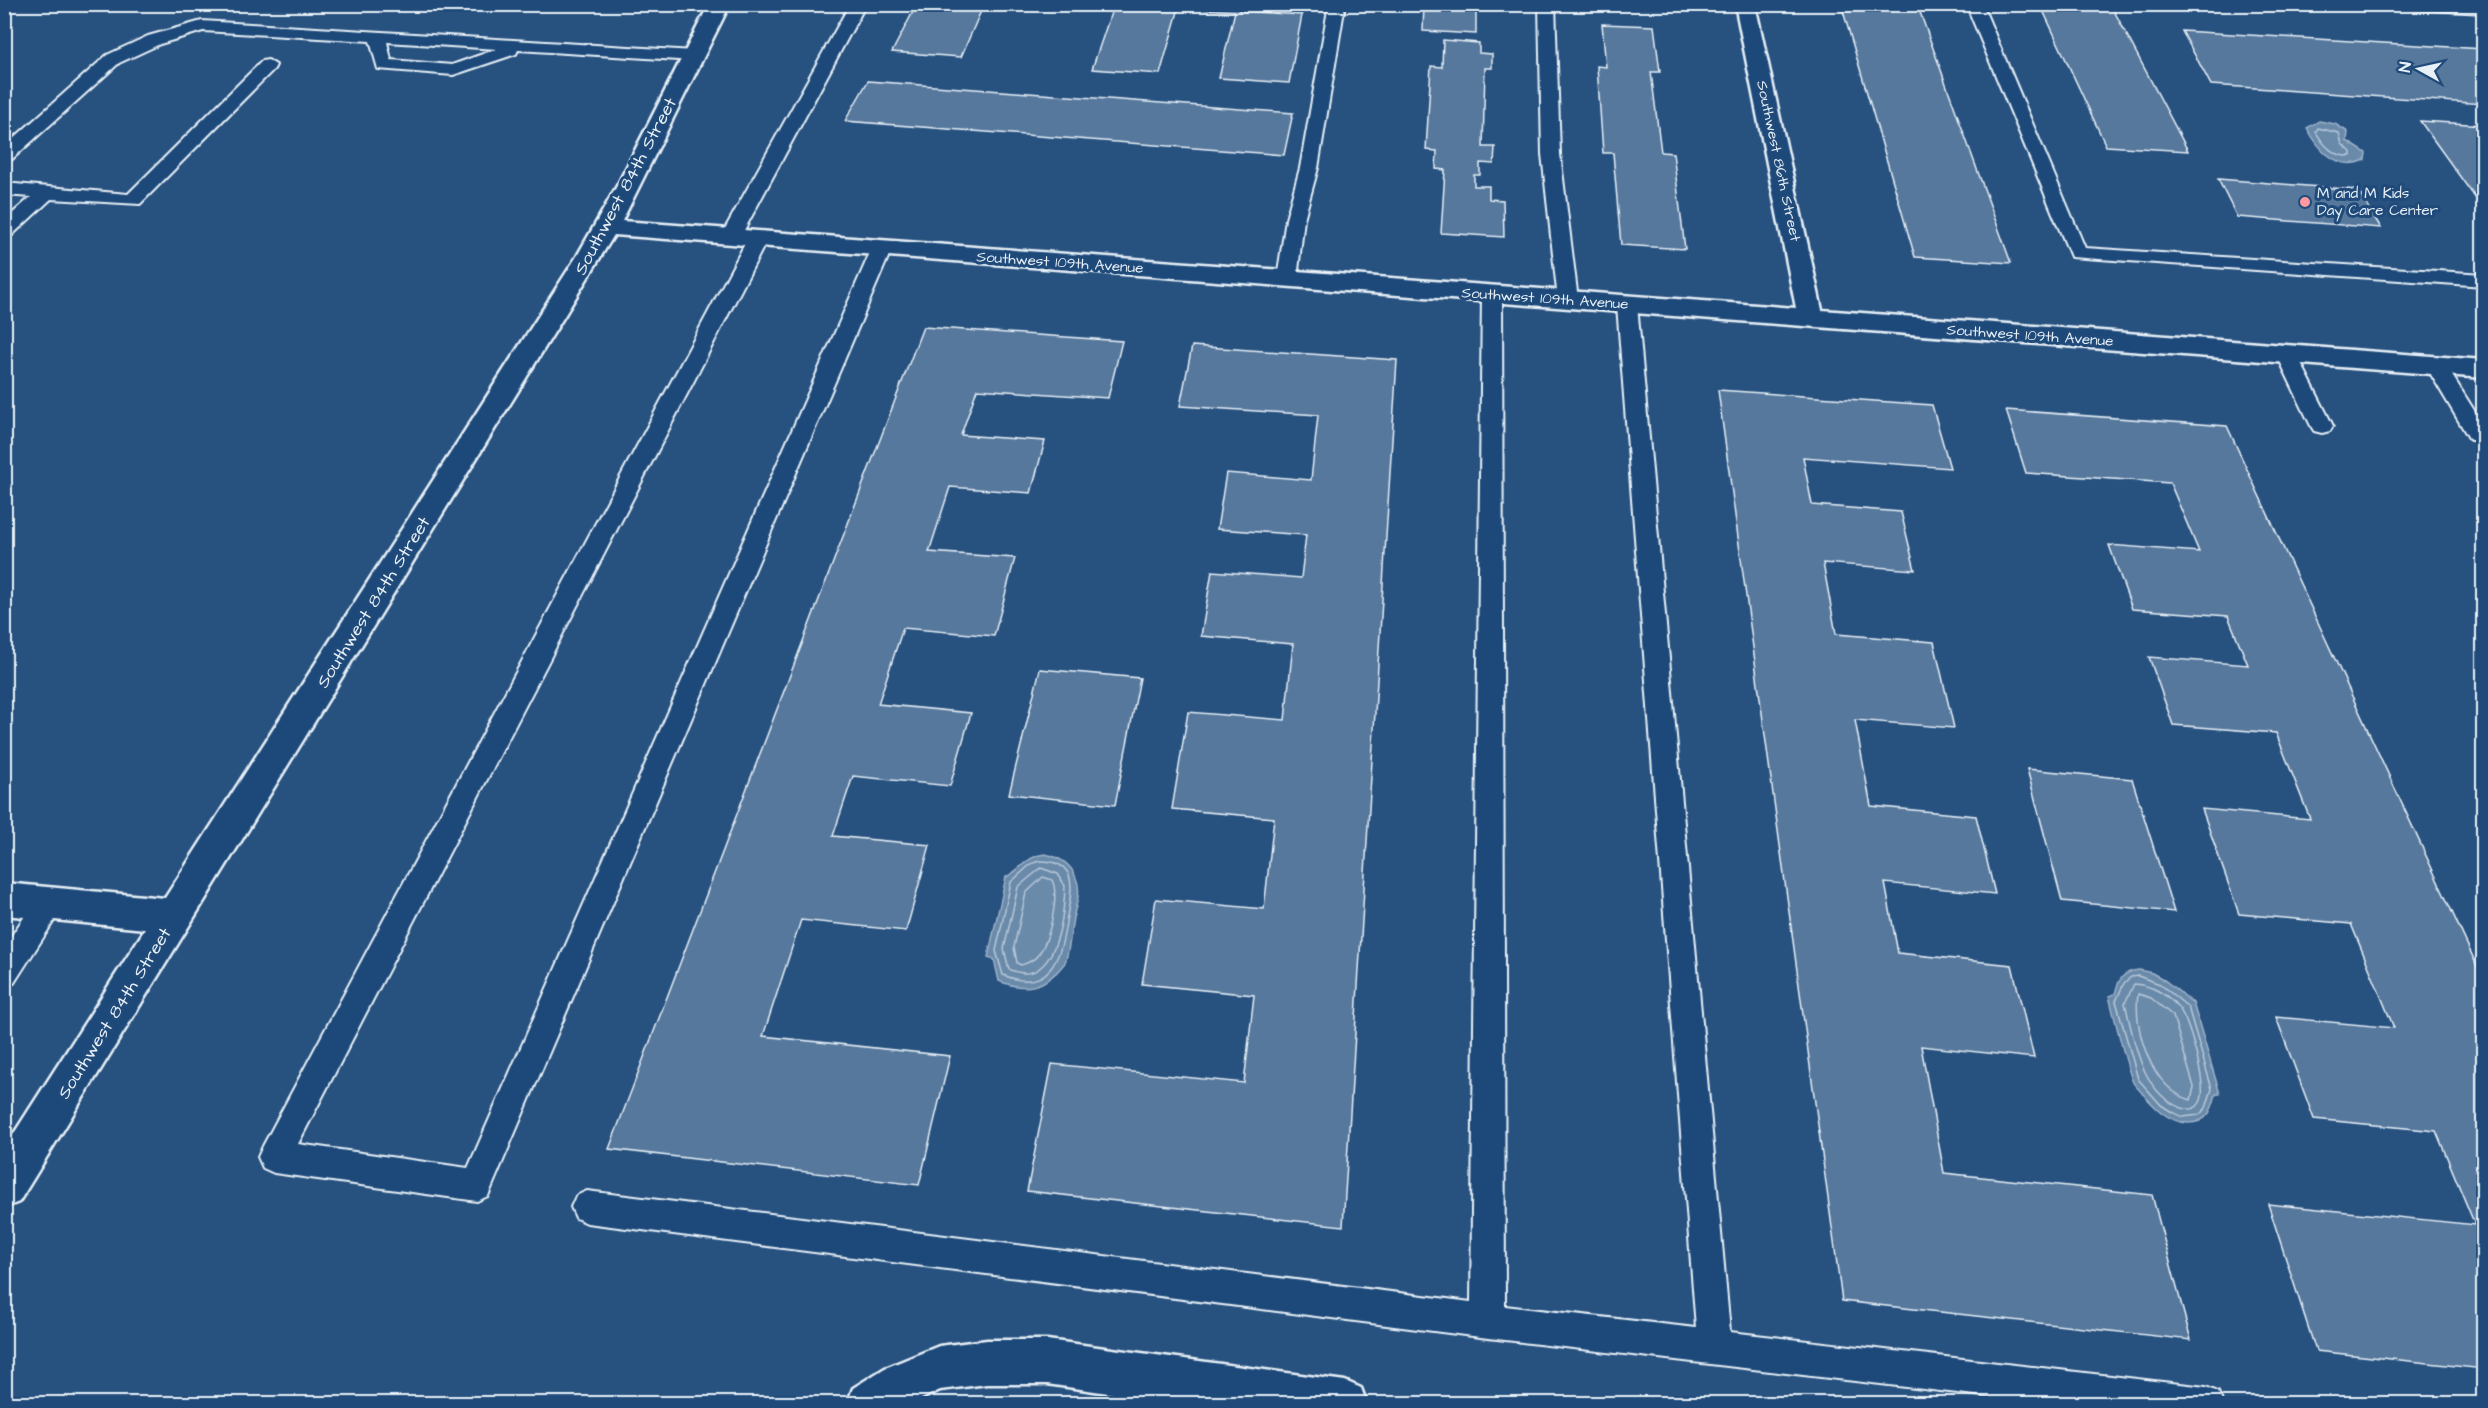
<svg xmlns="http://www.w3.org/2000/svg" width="2488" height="1408" font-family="'Architects Daughter',sans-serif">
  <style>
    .water { fill: #6b8aaa; stroke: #9db3c9; stroke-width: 1.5 }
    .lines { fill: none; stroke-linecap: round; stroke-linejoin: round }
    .shore { stroke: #b6c8d9; stroke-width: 1.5 }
    .building { fill: #57789d; stroke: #e8f1f8; stroke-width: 1.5 }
    .service-casing { stroke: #e8f1f8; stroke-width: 4 }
    .minor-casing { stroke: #e8f1f8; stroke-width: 5 }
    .service { fill: #1f4a7a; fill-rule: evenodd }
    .minor { fill: #1f4a7a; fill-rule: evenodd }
    .poi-dot { fill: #ff9aa2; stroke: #1f4a7a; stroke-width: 2 }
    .labels { text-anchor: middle; stroke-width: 6; stroke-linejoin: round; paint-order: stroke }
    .far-street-label { font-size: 15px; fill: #e8f1f8; stroke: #1f4a7a }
    .far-poi-label { font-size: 15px; fill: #e8f1f8; stroke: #1f4a7a; text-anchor: start }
    .street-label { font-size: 18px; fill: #e8f1f8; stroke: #1f4a7a }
  </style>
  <rect width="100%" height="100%" fill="#27517f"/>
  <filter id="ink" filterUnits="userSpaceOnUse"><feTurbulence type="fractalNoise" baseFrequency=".0167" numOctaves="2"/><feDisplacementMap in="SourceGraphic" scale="12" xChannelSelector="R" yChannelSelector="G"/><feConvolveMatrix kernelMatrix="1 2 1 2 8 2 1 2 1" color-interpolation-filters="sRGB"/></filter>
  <g filter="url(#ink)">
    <!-- water -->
    <path class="water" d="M2319,121L2335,124L2348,132L2347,141L2366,153L2365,160C2338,172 2319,150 2307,128Z
      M1045,854C1059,857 1071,863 1076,878C1082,890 1076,905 1073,918C1071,928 1069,957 1064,964C1045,988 1026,992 999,981L994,959L988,957L1006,877C1021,870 1026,856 1045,854Z
      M2139,970L2152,973L2163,979L2193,1003L2220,1094H2216C2212,1110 2208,1123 2188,1123C2164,1122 2148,1099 2134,1084C2130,1079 2112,1008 2109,996L2115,994C2118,980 2123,971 2139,970Z"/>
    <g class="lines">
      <!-- shore -->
      <path class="shore" d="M2318,128L2339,133L2342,144L2351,152V156C2334,157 2324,146 2316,132Z
        M1039,861C1083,860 1070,896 1066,922C1061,959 1049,994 1003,975L996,951L1011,882L1031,864Z
        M1041,868L1058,874L1065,886C1064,916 1056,991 1009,969L1004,949L1018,887Z
        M1043,877L1052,880C1060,896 1049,943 1037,956C1033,961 1028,963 1021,965L1017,963L1014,947L1026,893Z
        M2138,976L2160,984L2188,1007L2212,1089L2206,1108L2199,1115L2183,1117L2172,1112L2161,1105L2138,1079L2116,1001L2124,983L2131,977Z
        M2134,984C2151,985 2167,994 2178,1007C2189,1020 2207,1085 2201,1100C2198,1108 2191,1111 2182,1108C2141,1094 2134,1039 2125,1003Z
        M2138,994L2151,998L2173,1016L2194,1087L2191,1100C2152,1089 2133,1031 2138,994Z"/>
    </g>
    <!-- building -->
    <path class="building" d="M917,4H984L961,57L892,52Z
      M1114,4H1241L1239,11L1302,15L1289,83L1219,78L1235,11L1179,8L1160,74L1092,69Z
      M1424,4H1476V34L1423,31Z
      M1841,4H1917L2011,263L1915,257Z
      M2040,4L2112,7L2188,151L2106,146Z
      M1602,24L1654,26L1660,72H1651L1661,152L1673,153L1685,249L1621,245L1613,153H1603L1597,66L1606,67Z
      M2182,31L2484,49V104L2211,85Z
      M1443,40L1479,43V53L1492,54V68H1485L1483,147H1495L1494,164L1480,163V175H1474V186H1489V199L1503,200L1504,237L1441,233L1445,170L1436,169L1437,151L1426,150L1431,66L1442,67Z
      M868,81L1293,113L1284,155L845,121Z
      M2420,121L2484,125V210Z
      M2218,179L2358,190L2381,228L2237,217Z
      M923,327L1122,341L1108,398L977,389L961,435L1045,441L1031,493L950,487L929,552L1015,558L994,636L903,628L878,704L971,713L950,786L853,776L833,836L930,845L906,931L801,920L763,1036L950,1056L919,1185L609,1149Z
      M1192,346L1397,360L1343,1226L1027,1191L1052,1064L1244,1083L1254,995L1142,984L1156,899L1264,909L1274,818L1172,809L1188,712L1285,720L1293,644L1201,636L1212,571L1301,578L1306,535L1217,529L1226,473L1311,480L1318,415L1180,406Z
      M1718,390L1932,405L1950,468L1803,457L1812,505L1901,512L1915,570L1823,563L1836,634L1934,642L1954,728L1855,720L1871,806L1976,816L1995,894L1885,883L1898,953L2012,965L2034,1058L1921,1046L1944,1173L2152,1195L2191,1340L1842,1301Z
      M2006,410L2227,426L2484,981V1369L2316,1351L2268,1204L2475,1225L2436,1131L2314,1119L2276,1017L2394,1028L2351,924L2239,914L2202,809L2310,819L2276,733L2173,725L2149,657L2248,665L2228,616L2132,609L2109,545L2199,552L2170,483L2026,473Z
      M1040,669L1140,678L1115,805L1009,794Z
      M2027,769L2132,779L2174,912L2062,901Z"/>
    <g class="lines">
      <defs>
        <path id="service" d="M850,4H866L741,236L731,242L724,240L721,236Z
          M1329,4H1345L1318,168L1304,219L1297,279L1294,283H1280L1277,279L1286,219L1300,168Z
          M1539,4H1555L1560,154L1578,300L1575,305H1561L1558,300L1542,154Z
          M1966,4H1982L2085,248L2484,274V286L2071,257Z
          M2404,4H2484V13L2412,9Z
          M202,21L694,51L702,56L694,61L518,50L516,54L453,75L378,69L370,41L203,31L160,44L119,63L10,161L4,162V147L107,55L148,36ZM387,42L497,49L452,65L391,60Z
          M268,60L276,65L274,69L140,204L51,199L11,236L4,238V221L31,197L4,195V183L128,194L262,61Z
          M758,232L768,238L298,1144L468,1168L872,248L882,242L889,244L892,248L488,1196L477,1201L274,1173L263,1168L258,1157L263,1146L748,238Z
          M1492,288L1499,290L1502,294L1505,1306L1696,1328L1617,305L1620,300H1634L1637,305L1730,1332L2206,1387L2218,1392L2223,1404H2051L1488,1338L587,1223L576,1218L571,1207L576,1196L587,1191L1471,1302L1482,294L1485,290Z
          M2287,348L2294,350L2297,355L2333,426L2330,431L2322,433L2314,431L2311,426L2277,355L2280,350Z
          M2436,359L2443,361L2484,426V441L2470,440L2426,366L2429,361Z
          M49,891L59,895L63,904L59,913L14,983L4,986V947L39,895Z"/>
        <path id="minor" d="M709,4H730L622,221L1796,308L1735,4H1755L1822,310L2484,360V378L614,235L19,1202L4,1208V1149L145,929L4,915V883L165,898L577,256L618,184Z
          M987,1340H1047L1345,1381L1361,1388L1367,1404H1182L1047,1384H987L940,1390L911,1404H847L853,1388L885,1368L939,1346Z"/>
      </defs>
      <!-- service casing -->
      <use href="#service" class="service-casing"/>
      <!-- minor casing -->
      <use href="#minor" class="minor-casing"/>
      <!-- service -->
      <use href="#service" class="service"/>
      <!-- minor -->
      <use href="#minor" class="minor"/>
    </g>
  </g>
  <!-- markers -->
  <circle class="poi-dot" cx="2305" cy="202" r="6"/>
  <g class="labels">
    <!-- far-street labels -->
    <g class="far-street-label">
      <text transform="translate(1779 161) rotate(78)" y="5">Southwest 86th Street</text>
      <text transform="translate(1060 262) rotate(4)" y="5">Southwest 109th Avenue</text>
      <text transform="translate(1545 298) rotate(4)" y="5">Southwest 109th Avenue</text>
      <text transform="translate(2030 335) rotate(4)" y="5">Southwest 109th Avenue</text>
    </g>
    <!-- far-poi labels -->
    <g class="far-poi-label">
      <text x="2317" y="198">M and M Kids<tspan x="2317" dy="17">Day Care Center</tspan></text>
    </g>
    <!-- street labels -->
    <g class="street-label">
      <text transform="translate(625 186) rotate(-62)" y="6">Southwest 84th Street</text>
      <text transform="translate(373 602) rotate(-58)" y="6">Southwest 84th Street</text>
      <text transform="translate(114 1013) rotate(-58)" y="6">Southwest 84th Street</text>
    </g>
  </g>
  <!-- margin -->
  <rect width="2488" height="1408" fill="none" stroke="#1f4a7a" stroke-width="24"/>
  <rect x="12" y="12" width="2464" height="1384" fill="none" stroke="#e8f1f8" stroke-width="2" filter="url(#ink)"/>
  <!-- north arrow -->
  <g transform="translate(2419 69) rotate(278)" stroke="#1f4a7a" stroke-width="4.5" paint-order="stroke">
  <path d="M0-4.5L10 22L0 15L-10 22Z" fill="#e8f1f8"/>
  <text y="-9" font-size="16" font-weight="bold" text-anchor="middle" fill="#e8f1f8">N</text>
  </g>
</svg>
